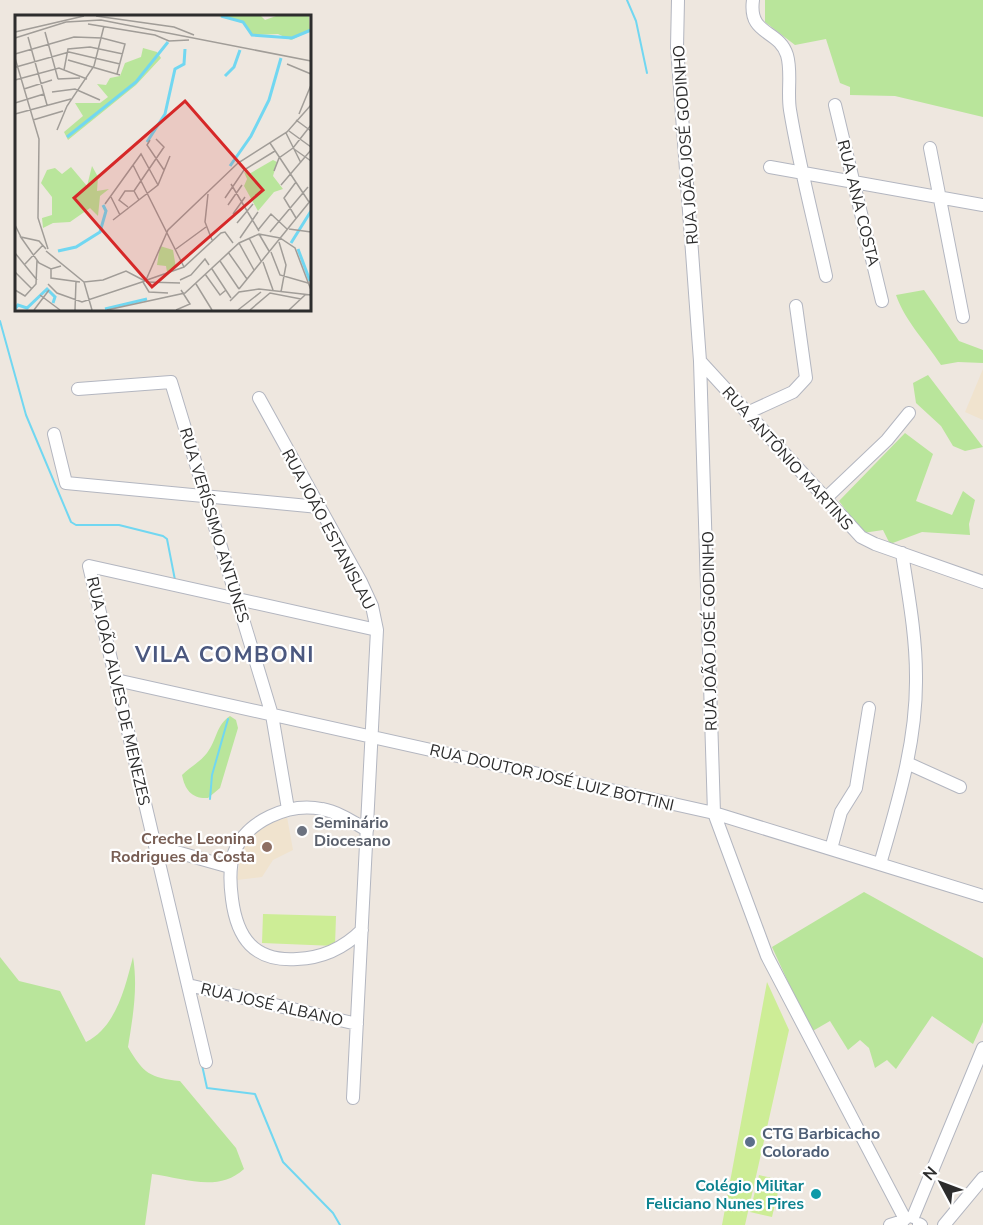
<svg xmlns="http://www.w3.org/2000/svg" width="983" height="1225" font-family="'Nunito Sans',sans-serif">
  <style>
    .education { fill: #f0e3ce }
    .green { fill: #b9e59b }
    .pitch { fill: #cded96 }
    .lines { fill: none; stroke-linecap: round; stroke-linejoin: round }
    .stream { stroke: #71d7f1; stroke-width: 2 }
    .minor-casing { stroke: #b3b6c0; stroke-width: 14 }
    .minor { stroke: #fff; stroke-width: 12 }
    .worship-dot { fill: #6b7280; stroke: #fff; stroke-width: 2 }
    .education-dot { fill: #8d6e63; stroke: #fff; stroke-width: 2 }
    .service-dot { fill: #5c6f8a; stroke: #fff; stroke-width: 2 }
    .culture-dot { fill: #0f9aa8; stroke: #fff; stroke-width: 2 }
    .labels { text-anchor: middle; stroke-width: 4.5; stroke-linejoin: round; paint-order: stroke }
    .street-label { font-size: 16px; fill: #2d2d2d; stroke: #fff }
    .worship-label { font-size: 16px; font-weight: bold; fill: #5b616d; stroke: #fff; text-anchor: start }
    .education-label { font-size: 16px; font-weight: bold; fill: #785e54; stroke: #fff; text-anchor: end }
    .service-label { font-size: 16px; font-weight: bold; fill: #4e5e75; stroke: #fff; text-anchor: start }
    .culture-label { font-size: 16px; font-weight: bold; fill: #0d838f; stroke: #fff; text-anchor: end }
    .district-label { font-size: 22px; font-weight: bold; letter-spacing: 1.5px; fill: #4b587f; stroke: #fff }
    .inset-river { fill: none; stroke: #71d7f1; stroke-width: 3 }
    .inset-road { fill: none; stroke: #a19d98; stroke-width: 1.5 }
    .view { fill: #d62828; fill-opacity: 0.15; stroke: #d62828; stroke-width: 3 }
    .inset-edge { fill: none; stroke: #2d2d2d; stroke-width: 3 }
  </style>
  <rect width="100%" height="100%" fill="#eee7df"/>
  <!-- education -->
  <path class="education" d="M983,369V420L965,412Z
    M287,817L293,850L273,860L262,877L237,880L242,844L259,828Z"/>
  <!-- green -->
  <path class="green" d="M765,0H983V117L895,96L850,95V87L840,83L826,39L795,45L765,22Z
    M924,290L959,341L983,350V363L958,362L941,365C925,340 906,323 896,295Z
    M928,375L983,447L965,451L953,446L941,426L916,403L913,383Z
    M905,433L933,454L916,501L952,515L963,491L975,500L969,524L970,535L922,532L890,544L883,530L863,533L839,501Z
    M230,716L236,720L238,728L220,788L208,798C192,799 185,790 182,775C190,767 200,762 207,753C217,740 216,725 230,716Z
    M864,892L983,958V1022L973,1044L932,1016L896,1069L887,1060L875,1068L869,1048L860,1040L848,1050L830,1021L811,1032L772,947Z
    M0,957L19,981L60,991L86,1042C116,1027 125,988 133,957C138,988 133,1016 128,1047C143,1073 150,1078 180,1081L236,1148L244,1169C218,1193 184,1178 152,1174L145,1225H0Z"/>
  <!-- pitch -->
  <path class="pitch" d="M263,914L336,916L335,946L262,943Z
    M767,982L789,1030L745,1225H722Z
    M759,1175L781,1180L772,1217L750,1212Z"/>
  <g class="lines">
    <!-- stream -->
    <path class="stream" d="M627,0L636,21L647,73
      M0,321L26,415L71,522L76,525H119L163,536L167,539L175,580
      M210,799L212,775L228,719
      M202,1065L207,1088L255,1094L283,1162L333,1213L340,1225"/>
    <defs>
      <path id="minor" d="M678,0L677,47L700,361L714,813L767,956L905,1219
        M753,0C748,36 779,29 787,55C792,72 787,92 790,110C799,165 814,221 826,276
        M835,105L882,301
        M930,148L963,317
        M770,167L983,205
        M700,361L861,537L875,544L983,582
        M78,389L171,382L272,715L288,809
        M259,398L361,582L372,606L377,630L353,1098
        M747,413L793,392L806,378L796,306
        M54,434L66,483L319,507
        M825,499L887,440L909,413
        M116,680L714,813L983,896
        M907,763L960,787
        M155,846L230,867
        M831,849L841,812L856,788L869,708
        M880,864C898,802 917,741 916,676C916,634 908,593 902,553
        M362,930C344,948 323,958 297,959C254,962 237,938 232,899C230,884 229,867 234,853C246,821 289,802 322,809C338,812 353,822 367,830
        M188,985L357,1024
        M206,1062L89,566L377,630
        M913,1217L983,1048
        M919,1224L921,1225
        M890,1225L903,1221
        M944,1225L983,1178"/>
    </defs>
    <!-- minor casing -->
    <use href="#minor" class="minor-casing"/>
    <!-- minor -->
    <use href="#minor" class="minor"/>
  </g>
  <!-- markers -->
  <circle class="worship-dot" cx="302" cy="831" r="6"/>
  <circle class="education-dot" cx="267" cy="847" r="6"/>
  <circle class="service-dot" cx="750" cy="1142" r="6"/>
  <circle class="culture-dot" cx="816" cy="1194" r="6"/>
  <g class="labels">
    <!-- street labels -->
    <g class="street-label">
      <text transform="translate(685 145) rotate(-94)" y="6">RUA JOÃO JOSÉ GODINHO</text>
      <text transform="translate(859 203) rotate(76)" y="6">RUA ANA COSTA</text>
      <text transform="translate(788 458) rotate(48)" y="6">RUA ANTÔNIO MARTINS</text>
      <text transform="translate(215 525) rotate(73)" y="6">RUA VERÍSSIMO ANTUNES</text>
      <text transform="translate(329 529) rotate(62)" y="6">RUA JOÃO ESTANISLAU</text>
      <text transform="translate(709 631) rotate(-91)" y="6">RUA JOÃO JOSÉ GODINHO</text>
      <text transform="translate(119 691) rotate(77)" y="6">RUA JOÃO ALVES DE MENEZES</text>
      <text transform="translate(552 777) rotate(13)" y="6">RUA DOUTOR JOSÉ LUIZ BOTTINI</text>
      <text transform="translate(272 1004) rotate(13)" y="6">RUA JOSÉ ALBANO</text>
    </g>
    <!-- worship labels -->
    <g class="worship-label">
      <text x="314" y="828">Seminário<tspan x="314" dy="18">Diocesano</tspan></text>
    </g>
    <!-- education labels -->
    <g class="education-label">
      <text x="255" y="844">Creche Leonina<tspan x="255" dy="18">Rodrigues da Costa</tspan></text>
    </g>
    <!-- service labels -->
    <g class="service-label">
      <text x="762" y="1139">CTG Barbicacho<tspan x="762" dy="18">Colorado</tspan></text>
    </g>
    <!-- culture labels -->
    <g class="culture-label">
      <text x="804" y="1191">Colégio Militar<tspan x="804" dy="18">Feliciano Nunes Pires</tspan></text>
    </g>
    <!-- district labels -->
    <g class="district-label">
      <text x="225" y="662">VILA COMBONI</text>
    </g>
  </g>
  <!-- overview -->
  <g transform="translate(15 15)">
    <rect width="296" height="296" fill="#eee7df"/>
    <path d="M204,1H246L250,5L261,1H294L295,16L276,25L263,19L237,20L229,8ZM128,33L142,37L146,43L121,70L53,125L49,117L68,101L60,88H85L93,82L82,69L91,70L95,63L105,61L110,48L126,42ZM258,145L262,147L258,161L268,174L259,177L243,196L229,171L232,164L229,157L234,159ZM77,151L83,162L82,176L94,174L85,181L83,201L75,193L55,207L38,208L28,213L27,203L37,200V182L26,168L32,155L40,153L47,159L56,152L72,171ZM145,231L158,235L161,253L152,257L151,251L142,250Z" fill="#b9e59b"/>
    <path class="inset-river" d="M206,1L228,7L237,20L277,23L296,15M210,61L219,52L225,35M52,122L121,67L153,27M132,127L150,99L160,54L169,49L170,34M215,151L236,121L254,85L266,43M276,228L296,196M283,234L295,266M43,236L61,232L85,217L91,196L88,190M0,294L3,290L12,293L32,274L40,282L38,288M90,294L132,284"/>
    <path class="inset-road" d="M81,1L159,12L179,20M73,9L140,20L154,26L174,25M0,17L69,1M30,17L43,64M13,22L32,90M0,23L51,7L86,5L296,46M0,39L59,22L87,23L110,29L102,59M0,43L24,124L23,203L33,234M53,45L105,60M272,49L296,59M1,52L54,37L105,49M49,55L53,34L75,32L108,39M43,64L65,63M0,65L44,53L72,64M9,74L37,65M37,77L60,74L85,85M0,88L29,79M0,99L56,84M284,99L296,70M18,105L48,96M281,105L296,116M42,115L52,91L79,51L89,11M274,116L296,132M271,118L286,148M135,125L132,130L149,155M255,128L294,187M279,134L296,146M118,150L169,252M259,156L264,143L278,133L296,110M281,167L269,183L281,203M216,169L244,216M266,170L296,135M119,176L149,132L141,124M193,179L190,207L197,225M96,182L105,200M210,183L229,155L260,136M90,189L126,139L143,170M213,190L227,170M113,192L104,185L110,176H119L124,185M218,199L230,182M98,205L143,170L155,141M222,208L238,189M0,210L6,222L24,226L31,234M274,214L296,217M243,215L256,199L272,214M255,217L293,172M244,219L254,236M5,221L24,248L36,254L46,251M225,223L243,197M234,223L246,246M264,227L271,250L266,277M224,228L239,255M161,234L191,212M31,236L69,267L88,265L111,256L130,266M213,237L232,264M256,237L265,260L293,268M0,238L22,265M205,246L224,274M248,247L258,275M10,249L28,230M36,254V263L65,267M197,254L216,283M0,257L17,274M190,259L205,280L211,275M131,265L153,215L223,148L272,117L296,90M132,265L169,252L206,218L210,217L218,228M165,265L176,260L190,244L194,250M69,267L77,295M128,267L134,277L153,278M131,267L165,268M33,269L42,278L67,287L130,266M181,269L197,295M224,274L296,185M0,275L10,281L21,269L22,245M25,280L45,295M215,286L224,277L244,274L296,280M19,295L34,275M60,295L61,266M92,295L170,278L224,228L244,219L265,223L280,233L296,275M161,295L175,289L166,275M223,295L246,277M235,295L255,278L286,284M274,295L290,280"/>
    <path class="view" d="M170,86L248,175L137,272L59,183Z"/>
    <rect width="296" height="296" class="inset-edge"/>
  </g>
  <!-- north arrow -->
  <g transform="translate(941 1183) rotate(311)" stroke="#ffffff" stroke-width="4.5" paint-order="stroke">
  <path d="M0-4.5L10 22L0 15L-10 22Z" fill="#2d2d2d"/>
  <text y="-9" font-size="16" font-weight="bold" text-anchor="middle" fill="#2d2d2d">N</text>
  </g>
</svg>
